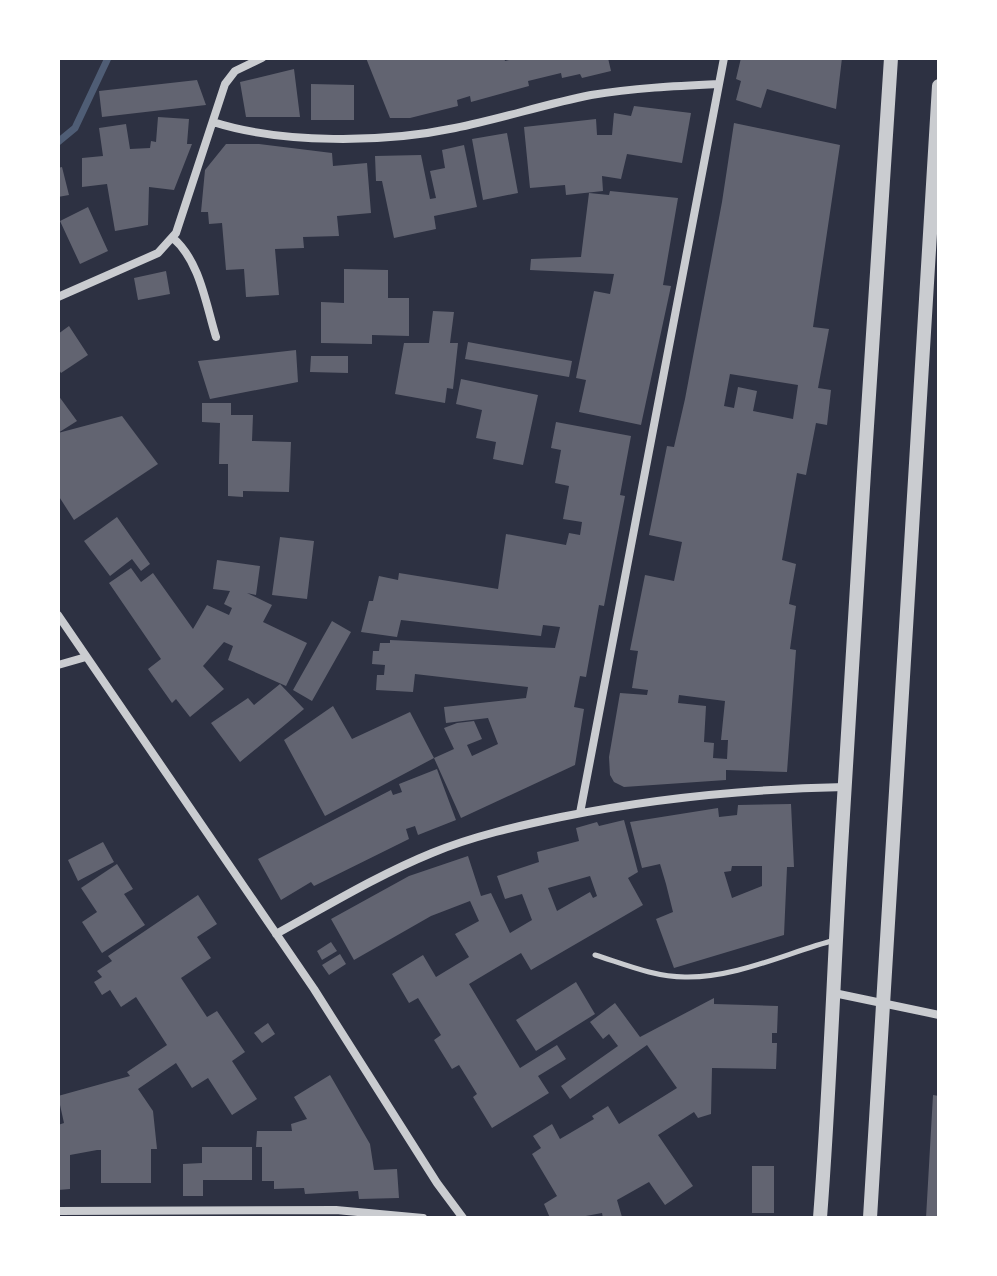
<svg xmlns="http://www.w3.org/2000/svg" width="997" height="1276" font-family="'DM Sans',sans-serif">
  <style>
    .lines { fill: none; stroke-linecap: round; stroke-linejoin: round }
    .stream { stroke: #4f5d75; stroke-width: 7 }
    .building { fill: #626471; fill-rule: evenodd }
    .service { stroke: #caccd0; stroke-width: 5 }
    .minor { stroke: #caccd0; stroke-width: 8 }
    .tertiary { stroke: #caccd0; stroke-width: 14 }
  </style>
  <rect width="100%" height="100%" fill="#2d3142"/>
  <g class="lines">
    <!-- stream -->
    <path class="stream" d="M58,142L75,128L108,58"/>
  </g>
  <!-- building -->
  <path class="building" d="M366,58H504L505,61L518,58H608L611,71L582,78L580,74L562,78L561,73L528,81L529,86L471,102L470,96L457,100L458,106L410,118H390Z
    M741,58H842L836,109L767,89L761,108L736,100L741,81L736,79Z
    M294,69L300,117H246L240,82Z
    M197,80L206,105L102,117L99,91Z
    M311,84L354,85V120H311Z
    M634,106L691,113L682,163L627,154L621,179L602,176L603,191L566,195L565,185L530,188L524,127L596,119L597,135H612L614,113L631,116Z
    M158,117L189,119L187,144H192L174,190L149,187L148,225L115,231L107,184L82,187V158L103,156L99,128L126,124L130,149L150,148L151,141L156,142Z
    M734,123L840,145L813,327L829,329L818,388L831,390L827,425L816,423L806,475L797,473L782,560L796,564L789,604L796,606L790,649L796,650L787,772L726,770V780L624,787L614,782L610,775L609,757L620,693L647,695L648,690L632,688L638,651L630,650L645,575L674,581L682,542L649,535L667,446L674,447L685,399L722,202ZM730,374L798,385L793,419L753,411L757,391L738,387L734,408L724,406ZM679,695L725,701L721,740H728L727,759L713,758L714,743L704,742L706,706L678,703Z
    M507,133L518,193L483,200L472,139Z
    M226,144H259L332,153L333,166L367,163L371,213L337,216L339,236L303,237L304,248L275,249L279,295L246,297L244,269L226,270L222,223L209,224L208,212H201L205,170Z
    M464,145L477,207L434,216L436,229L394,238L382,181H376L375,156L421,155L430,199L436,198L430,171L445,168L442,150Z
    M62,167L69,195L58,197V168Z
    M610,191L678,198L663,285L671,286L641,425L579,412L586,380L576,378L594,291L610,294L614,274L530,270L531,259L581,257L589,193L609,195Z
    M88,207L108,251L80,264L60,221Z
    M344,269L388,270V298H409V336L372,335V344L321,343V302L344,303Z
    M166,271L170,294L138,300L134,278Z
    M433,311L454,312L450,343H458L453,389L447,388L445,403L395,394L404,343H429Z
    M69,326L88,355L61,373L58,368V334Z
    M468,342L572,361L569,377L465,359Z
    M296,350L298,382L210,399L198,361Z
    M311,356H348V373L310,372Z
    M461,379L538,395L523,465L493,459L496,442L476,438L482,410L456,404Z
    M58,395L77,421L58,433L122,416L158,464L74,520L58,495Z
    M202,403H231V415H253L252,441L291,442L289,492L243,491V497L228,496V464H219L220,423L202,422Z
    M556,422L631,436L620,495L625,496L604,606L599,605L586,677L580,676L574,707L584,709L575,765L461,818L434,758L325,816L284,740L333,706L352,739L410,712L434,758L454,749L444,728L457,723L474,721L482,739L467,745L472,756L498,744L488,718L446,723L444,707L526,698L528,687L415,674L413,692L376,690L377,675H384L385,665L372,664L373,651H379L380,643H390V640L555,648L560,627L543,625L541,636L401,620L397,637L361,632L369,601H373L379,576L398,580L399,573L498,589L506,534L566,545L569,533L580,535L582,522L563,519L569,486L555,483L561,450L551,448Z
    M117,517L150,564L141,571L132,559L110,576L84,541Z
    M280,537L314,541L307,599L272,595Z
    M217,560L260,566L256,595L247,593L272,605L263,622L307,643L286,686L228,660L233,646L224,642L203,666L224,689L190,717L176,699L172,703L148,669L161,659L109,583L131,568L141,582L153,573L193,629L207,605L229,615L232,608L224,604L230,591L213,589Z
    M332,621L351,632L312,701L293,690Z
    M280,684L304,709L240,762L211,723L248,698L254,705Z
    M437,769L456,820L418,835L415,826L406,829L409,839L314,886L311,882L281,900L258,859L391,790L393,795L402,792L399,784Z
    M791,804L794,867H787L784,935L674,968L656,919L673,912L666,884L660,864L642,868L630,822L718,808L719,817L737,815L738,805ZM732,866H762V886L732,898L724,872L731,871Z
    M624,820L638,872L628,878L643,905L531,970L521,953L469,984L520,1068L557,1045L566,1059L538,1076L549,1093L492,1128L473,1097L477,1094L459,1065L452,1069L434,1040L441,1035L418,998L409,1003L392,974L423,955L436,977L469,957L455,934L479,921L470,901L431,916L354,960L331,919L409,876L468,856L481,896L491,893L510,933L532,920L522,894L505,899L497,876L539,862L537,852L579,841L576,828L597,822L599,826ZM590,876L597,896L593,898L590,892L557,911L548,888Z
    M103,842L114,862L78,881L68,860Z
    M117,864L133,889L124,894L145,925L102,953L82,922L97,912L81,888Z
    M198,895L217,924L197,937L211,958L181,978L207,1017L217,1011L245,1052L232,1061L257,1099L232,1115L208,1078L192,1088L176,1063L138,1089L153,1111L157,1149H151V1183H101V1150H97L70,1155V1189L58,1190V1125L64,1123L58,1096L130,1076L127,1072L167,1045L136,997L121,1007L110,990L102,995L94,982L102,977L97,971L112,961L108,956Z
    M331,942L337,951L322,960L317,951Z
    M340,954L346,964L329,975L322,965Z
    M576,982L595,1014L536,1051L516,1020Z
    M714,998V1004L778,1006L777,1033H772V1043H777L776,1069L712,1068L711,1114L698,1118L694,1112L658,1135L693,1186L665,1205L649,1182L617,1200L622,1217L603,1218L602,1213L575,1218H550L544,1204L557,1196L532,1154L541,1148L533,1136L552,1124L560,1139L594,1119L592,1116L608,1106L619,1124L677,1088L647,1045L570,1099L561,1086L618,1046L609,1034L603,1039L590,1022L615,1003L640,1037Z
    M268,1023L275,1034L262,1043L254,1033Z
    M330,1075L370,1144L374,1170L397,1169L399,1198L359,1199L358,1191L305,1194L304,1188L274,1189V1181H262V1147H256L257,1131H292L291,1124L307,1119L294,1097Z
    M933,1095L939,1096V1218H926Z
    M202,1147H252V1180H203V1196H183V1164L202,1163Z
    M752,1166H774V1213H752Z"/>
  <g class="lines">
    <!-- service -->
    <path class="service" d="M595,955C624,964 654,977 685,977C736,978 786,953 835,940"/>
    <!-- minor -->
    <path class="minor" d="M213,122C282,144 384,143 455,128C501,119 545,104 591,95C633,88 676,86 719,84
      M173,238C200,261 206,305 216,337
      M58,297L158,253L176,233L225,84L235,71L262,58
      M58,615L314,989L437,1183L463,1218
      M58,665L86,657
      M580,813L724,58
      M276,934C327,906 378,875 432,853C473,836 518,826 561,817C655,798 749,789 845,787
      M834,993L939,1015
      M58,1211L336,1210L423,1218"/>
    <!-- tertiary -->
    <path class="tertiary" d="M820,1218C830,1089 834,960 842,831C857,573 874,316 891,58
      M870,1218L939,86"/>
  </g>
  <!-- border -->
  <rect width="997" height="1276" fill="none" stroke="#ffffff" stroke-width="120"/>
</svg>
